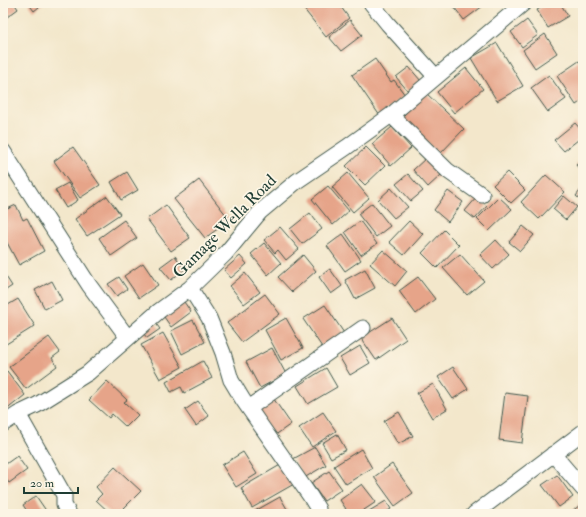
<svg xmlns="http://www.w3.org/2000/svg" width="586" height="517" font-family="'IM FELL Double Pica',serif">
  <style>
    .building { fill: #e6a489 }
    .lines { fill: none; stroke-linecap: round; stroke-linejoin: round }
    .minor-casing { stroke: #3f564b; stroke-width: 17 }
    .minor { stroke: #fff; stroke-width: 15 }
    .labels { text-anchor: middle; stroke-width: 3.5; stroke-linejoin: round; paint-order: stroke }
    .street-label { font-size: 17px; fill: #1f3d34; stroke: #fcf5e5 }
  </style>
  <rect width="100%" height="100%" fill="#fcf5e5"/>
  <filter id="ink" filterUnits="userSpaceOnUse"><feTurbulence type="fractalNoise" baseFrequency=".025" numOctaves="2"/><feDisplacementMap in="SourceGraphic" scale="8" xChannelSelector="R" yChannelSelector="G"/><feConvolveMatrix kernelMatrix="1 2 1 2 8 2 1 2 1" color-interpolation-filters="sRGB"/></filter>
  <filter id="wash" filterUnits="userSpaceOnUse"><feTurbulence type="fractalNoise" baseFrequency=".012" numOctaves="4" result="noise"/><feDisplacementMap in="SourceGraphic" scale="16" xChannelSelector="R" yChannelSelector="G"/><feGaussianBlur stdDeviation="0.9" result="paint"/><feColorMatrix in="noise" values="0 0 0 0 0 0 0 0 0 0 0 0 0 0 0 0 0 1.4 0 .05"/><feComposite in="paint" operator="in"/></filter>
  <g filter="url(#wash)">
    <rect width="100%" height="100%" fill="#f3e7cb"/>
    <g id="blocks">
      <!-- building -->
      <path class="building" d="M3,3H14L18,9L3,20Z
        M28,3H44L34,11Z
        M299,3H338L349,18L326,37Z
        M451,3H487L464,20Z
        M549,3H560L568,16L548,28L537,10Z
        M350,20L362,35L341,51L329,37Z
        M527,20L538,35L522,47L511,32Z
        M545,34L557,53L535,68L523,50Z
        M497,43L523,86L497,101L471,58Z
        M375,59L391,82L394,80L405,95L380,116L352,75Z
        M579,61L583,66V100L576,105L557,76Z
        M409,67L421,81L408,91L396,77Z
        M466,68L483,89L454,113L437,92Z
        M549,75L566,99L548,112L531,88Z
        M426,93L464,129L439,155L401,118Z
        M575,123L583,132V136L564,151L554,140Z
        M392,127L411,148L391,166L372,144Z
        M73,147L100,185L80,198L54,161Z
        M366,147L385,166L365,185L346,166Z
        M426,158L441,175L428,187L413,170Z
        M583,159V173L576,165Z
        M127,172L138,190L121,200L111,182Z
        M507,172L525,190L511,203L493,185Z
        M348,173L369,198L353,212L332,187Z
        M408,174L423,191L411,201L396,184Z
        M546,175L565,192L539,219L521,202Z
        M199,180L230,220L205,238L174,199Z
        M68,183L78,200L66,208L55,190Z
        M328,186L349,211L333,225L312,199Z
        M583,187V202L576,196Z
        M391,188L408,207L394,218L378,200Z
        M448,191L463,202L448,222L434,210Z
        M107,196L120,214L87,236L75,219Z
        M564,196L577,207L566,220L553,209Z
        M477,197L487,206L475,219L465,211Z
        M499,197L512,209L489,231L477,219Z
        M372,203L390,226L376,237L358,214Z
        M16,205L23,220L27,218L44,251L19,265L3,235V230L5,229L3,226V211Z
        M166,205L190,238L171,251L147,219Z
        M310,213L322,229L302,244L290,229Z
        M124,220L137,238L111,256L99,238Z
        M360,221L377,244L361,255L345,232Z
        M409,221L423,234L404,255L389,242Z
        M523,226L534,235L520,251L509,242Z
        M280,227L299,249L286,260L278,250L275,253L264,240Z
        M444,230L459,245L437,268L422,253Z
        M343,234L361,260L345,271L327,246Z
        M496,240L509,254L493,269L480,255Z
        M264,243L281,263L268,275L251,254Z
        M383,250L407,271L395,286L370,264Z
        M460,254L484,281L467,295L443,268Z
        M303,255L316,271L292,292L278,277Z
        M175,256L185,269L171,280L160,267Z
        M240,256L247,264L231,278L224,270Z
        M143,263L158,285L139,298L124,276Z
        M330,269L342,286L331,294L319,277Z
        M365,269L375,288L355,299L345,280Z
        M3,272L12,286L3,292Z
        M245,273L260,292L244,304L230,286Z
        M119,277L127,289L117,296L108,284Z
        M418,277L435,299L416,314L399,291Z
        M52,281L62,300L45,309L35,290Z
        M265,294L280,314L242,342L227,323Z
        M18,299L35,326L3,346V308Z
        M182,299L191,312L171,327L162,314Z
        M325,305L344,333L322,347L303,319Z
        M286,318L303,348L281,360L265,330Z
        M392,318L406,339L376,360L361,338Z
        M193,320L205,342L182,354L171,331Z
        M154,321L160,329L147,338L141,330Z
        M163,333L182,367L160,379L141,345Z
        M49,337L60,352L52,358L57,366L26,389L9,367Z
        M360,346L370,363L350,375L340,358Z
        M272,348L286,374L260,388L246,362Z
        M203,361L212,378L184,393L181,387L171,392L166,382Z
        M453,367L468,389L453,399L438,377Z
        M326,368L337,387L308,404L297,386Z
        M7,371L25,395L5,411L3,408V374Z
        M107,381L127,400L124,402L138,415L126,427L112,414L109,418L89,400Z
        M433,384L447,409L432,418L417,393Z
        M505,393L528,396L522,443L499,440Z
        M271,395L291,424L274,436L253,408Z
        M198,401L209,416L196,426L185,410Z
        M323,412L336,431L312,447L299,428Z
        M399,412L413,436L398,444L384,421Z
        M337,434L346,450L331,458L322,443Z
        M315,447L326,465L304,478L293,459Z
        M361,449L372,468L346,484L334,466Z
        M243,452L257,474L236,487L222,465Z
        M17,456L27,470L9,483L3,475V466Z
        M583,457V468L578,461Z
        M282,464L294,484L252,508L241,488Z
        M392,464L413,493L395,506L374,477Z
        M115,467L141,491L118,514H111L96,500L102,494L96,487Z
        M329,471L342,489L324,501L311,483Z
        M557,475L573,497L559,507L542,485Z
        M362,484L376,502L358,514H345L343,511L346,509L340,500Z
        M36,496L47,512L44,514H29L23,505Z
        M280,497L290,514H257L255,511Z
        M386,501L391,509L383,514H364Z
        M583,503V514H568Z"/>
    </g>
  </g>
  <g filter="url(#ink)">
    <use href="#blocks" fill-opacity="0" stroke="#3f564b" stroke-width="1"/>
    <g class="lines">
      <defs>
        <path id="minor" d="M371,3L388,24L436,77
          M391,115L448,171L482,195
          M3,151L89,285L128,338
          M190,288L209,318L223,353L231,380L243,400L310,496L318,509L317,514
          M249,408L363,328
          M18,414L64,495V505L69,514
          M3,424L18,414L37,405L88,373L159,311L190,288L226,253L260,212L297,181L347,147L391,115L524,3
          M553,454L583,489
          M474,514L583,432"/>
      </defs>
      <!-- minor casing -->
      <use href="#minor" class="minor-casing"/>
      <!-- minor -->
      <use href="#minor" class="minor"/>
    </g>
  </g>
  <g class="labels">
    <!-- street labels -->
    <g class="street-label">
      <text transform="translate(224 226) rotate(-45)" y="6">Gamage Wella Road</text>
    </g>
  </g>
  <!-- margin -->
  <rect width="586" height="517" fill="none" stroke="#fcf5e5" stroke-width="16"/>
  <!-- scale -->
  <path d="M24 487v6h54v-6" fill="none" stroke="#1f3d34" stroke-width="2"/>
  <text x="30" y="487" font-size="12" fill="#1f3d34" stroke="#fcf5e5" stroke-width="3" paint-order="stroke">20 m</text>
</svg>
